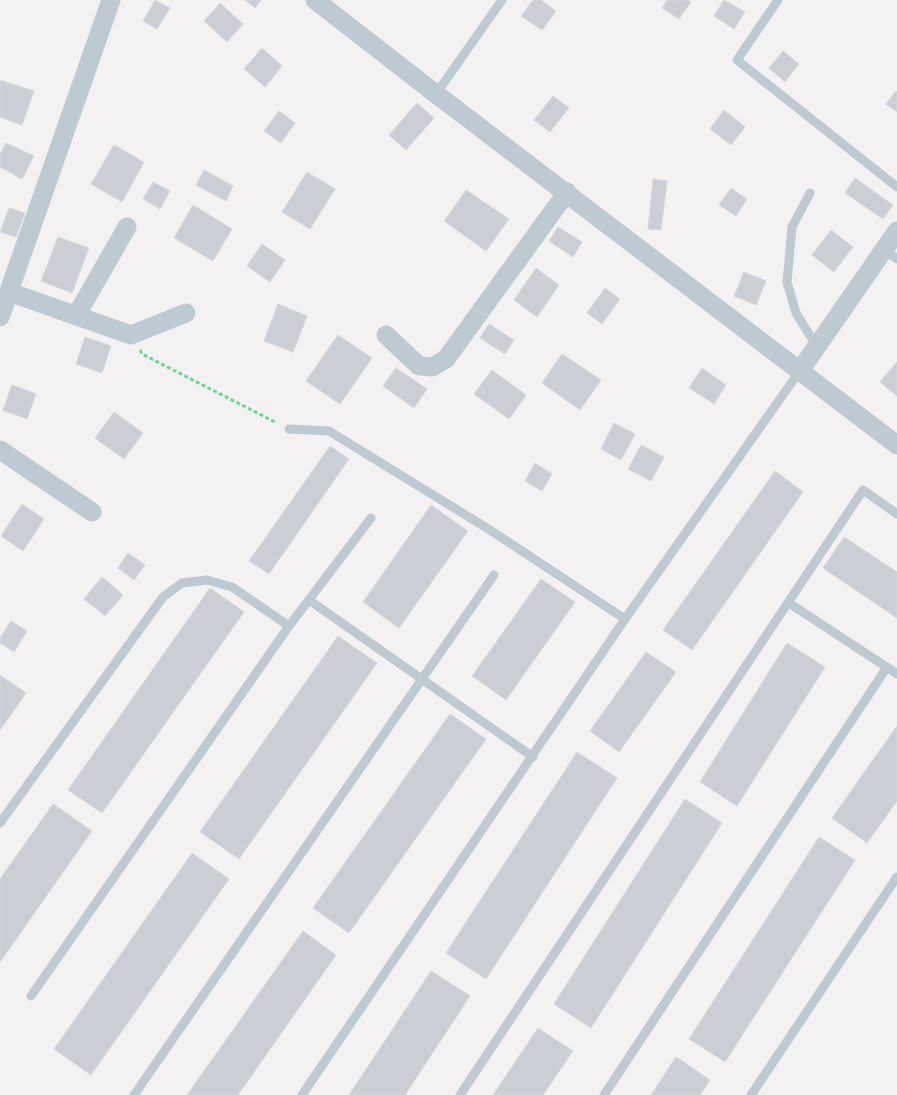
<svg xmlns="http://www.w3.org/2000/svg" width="897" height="1095" font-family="Montserrat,sans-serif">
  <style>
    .building { fill: #cbced4; stroke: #d5d8dd }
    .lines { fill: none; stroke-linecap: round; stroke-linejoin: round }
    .path { stroke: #73d49c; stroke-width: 3; stroke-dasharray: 4 2.5; stroke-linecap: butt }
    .lane { stroke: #becad1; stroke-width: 9 }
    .street { stroke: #becad1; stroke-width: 19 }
  </style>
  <rect width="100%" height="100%" fill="#f3f1f1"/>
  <!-- building -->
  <path class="building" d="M155,0L170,8L157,29L143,21Z
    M245,0H261L255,8Z
    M533,0H541L556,11L542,30L521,16Z
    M667,0H687L691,2L679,19L662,8Z
    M724,0L745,12L734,29L714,16Z
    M220,3L243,24L227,42L204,21Z
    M262,48L282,66L265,87L244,69Z
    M783,51L799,64L785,82L769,68Z
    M0,80L34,91L22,125L0,117Z
    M896,91L897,92V112L886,104Z
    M553,96L569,108L550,132L534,120Z
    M417,103L434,118L406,150L389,135Z
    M724,110L745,127L731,145L710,129Z
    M279,111L295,123L281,143L264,131Z
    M6,143L34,156L22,179L0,167V154Z
    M114,145L144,162L122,202L91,184Z
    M204,170L233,186L226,201L196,185Z
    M307,172L335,189L310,229L282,212Z
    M855,178L893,205L883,219L845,193Z
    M653,179L667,181L661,230L648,229Z
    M153,182L170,191L160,209L143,199Z
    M731,188L747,199L736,216L719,205Z
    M466,190L509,219L486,251L444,221Z
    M193,205L232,229L213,261L174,238Z
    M9,208L25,213L16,237L0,232Z
    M558,227L582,242L573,257L549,241Z
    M831,230L853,247L834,272L812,255Z
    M58,237L89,248L72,293L41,281Z
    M262,244L285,260L270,282L247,266Z
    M536,268L559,285L537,317L514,300Z
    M744,272L766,281L756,305L734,296Z
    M605,288L620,299L602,324L587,313Z
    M278,304L307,316L293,352L264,341Z
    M489,324L514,340L505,354L480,338Z
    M338,335L372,358L340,404L306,381Z
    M85,337L111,346L102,373L76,364Z
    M562,354L601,380L580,410L542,383Z
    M897,362V396L880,382Z
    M396,368L427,389L414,408L383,386Z
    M702,368L726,385L714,404L689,388Z
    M492,370L526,395L509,419L474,394Z
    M12,385L36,394L27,419L3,410Z
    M114,412L143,433L124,459L95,438Z
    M614,423L635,434L621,460L601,449Z
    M641,445L664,457L651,481L628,469Z
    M330,446L349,459L269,574L249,561Z
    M535,463L552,474L542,491L525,481Z
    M775,471L803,492L692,650L663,630Z
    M22,504L44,519L23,551L1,536Z
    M431,505L468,531L399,628L363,602Z
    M844,537L897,572V618L823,568Z
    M128,553L145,565L134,580L118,568Z
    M102,577L123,595L105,616L84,599Z
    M541,579L575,602L506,700L472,676Z
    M210,588L244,612L102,813L68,790Z
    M11,621L27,631L14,652L0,643V638Z
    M338,636L377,663L239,859L200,832Z
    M787,643L825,667L737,806L700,782Z
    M646,652L676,672L619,752L590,731Z
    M0,675L26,693L0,730Z
    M450,714L486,739L349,933L313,908Z
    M897,726V801L867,843L832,818Z
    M577,752L617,778L486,979L446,953Z
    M685,799L722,823L591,1028L554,1004Z
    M53,804L92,831L0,962V879Z
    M819,837L855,860L725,1062L689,1039Z
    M192,853L229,879L91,1075L54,1049Z
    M303,931L336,955L238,1095H187Z
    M431,971L470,996L405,1095H349Z
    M538,1028L573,1051L543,1095H493Z
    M676,1057L710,1080L700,1095H651Z"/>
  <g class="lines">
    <!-- path -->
    <path class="path" d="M140,350L142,354L277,423"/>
    <!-- lane -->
    <path class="lane" d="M778,0L737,60L897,187
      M436,94L502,0
      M810,193L792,227L787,282L796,313L817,347
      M884,249L897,259
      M289,429L329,431L490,530L625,619
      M309,600L533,757
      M789,603L897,674
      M0,823L163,597L182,583L207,580L232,587L289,626
      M31,996L289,626L371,518
      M134,1095L494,575
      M302,1095L625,619L799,372
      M460,1095L863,490L897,514
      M604,1095L887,667
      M751,1095L897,877"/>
    <!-- street -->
    <path class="street" d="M315,0L436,94L897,445
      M9,292L131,335L186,313
      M76,316L127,227
      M0,317L111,0
      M386,335L419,366L432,367L446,359L567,192
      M799,372L897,231
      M0,450L92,512"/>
  </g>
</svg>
